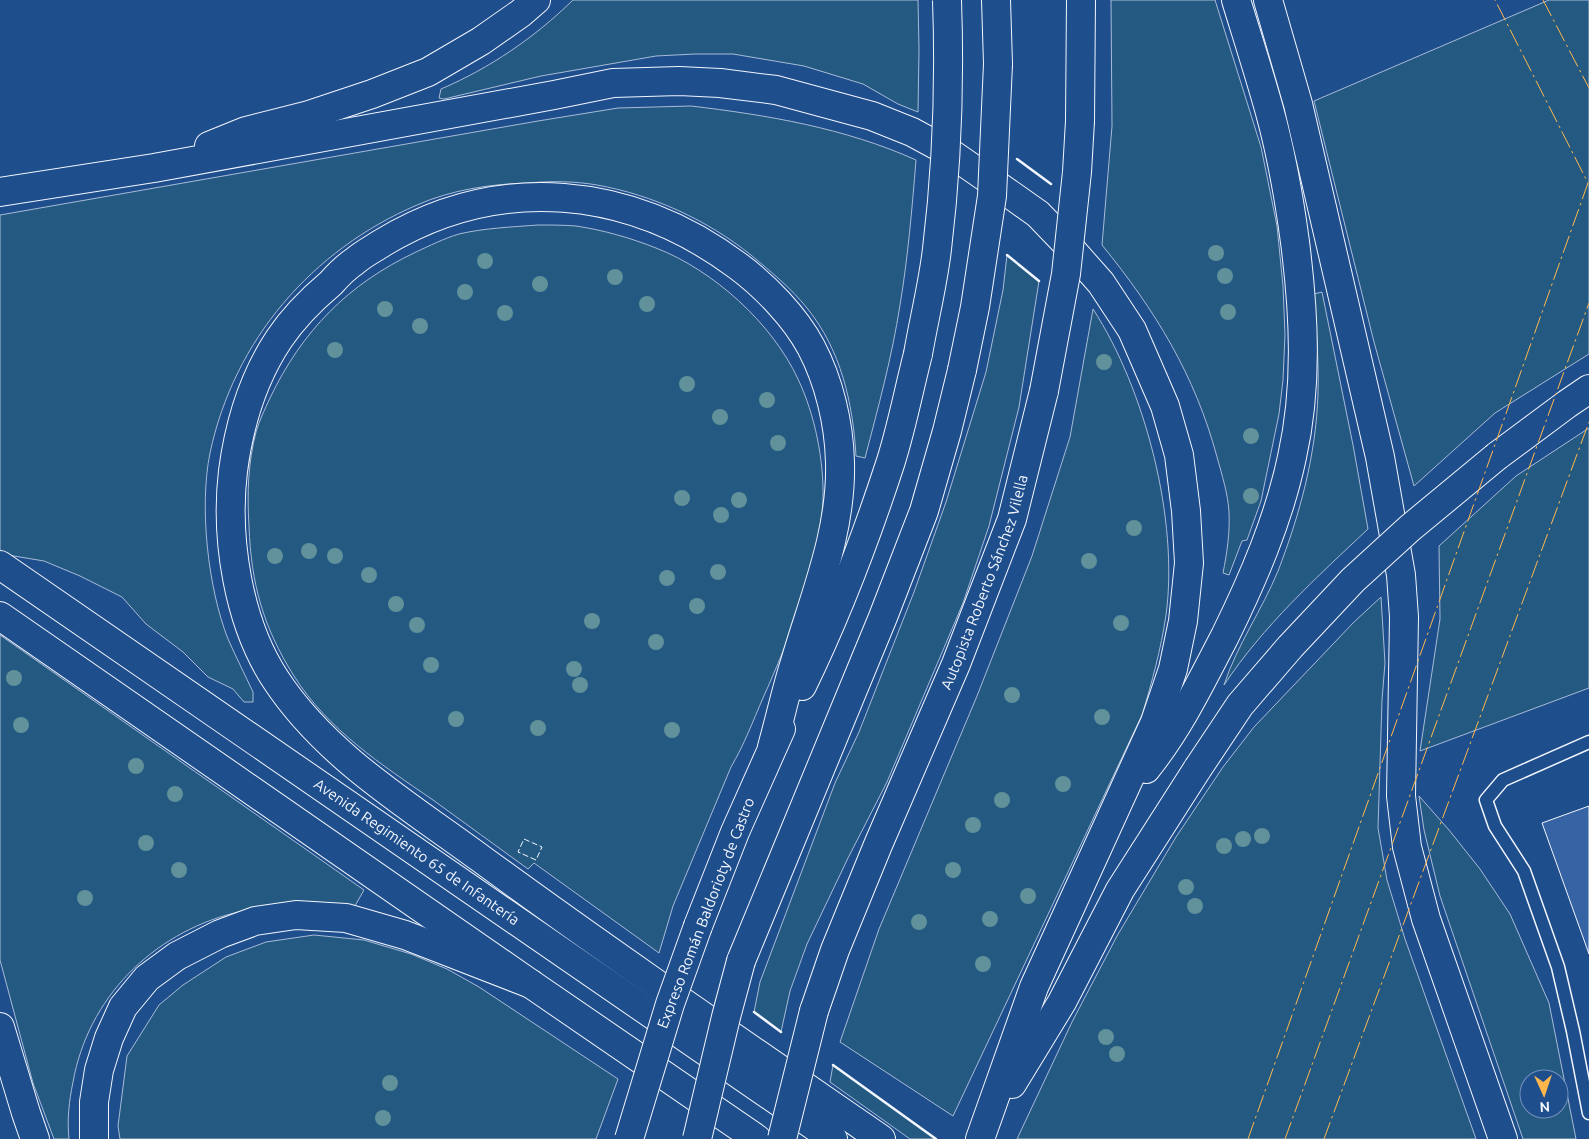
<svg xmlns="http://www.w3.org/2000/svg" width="1589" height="1139" font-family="Ubuntu,sans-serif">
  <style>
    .green { fill: #245a82; stroke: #a8bbd7; fill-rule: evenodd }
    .building { fill: #3563a3; stroke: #f2f6ff }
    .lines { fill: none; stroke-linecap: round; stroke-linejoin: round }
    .service-casing { stroke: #f2f6ff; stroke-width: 15 }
    .primary-casing { stroke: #f2f6ff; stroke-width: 30 }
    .motorway-casing { stroke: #f2f6ff; stroke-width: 30 }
    .service { stroke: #1f4e8c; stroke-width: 12 }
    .primary { stroke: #1f4e8c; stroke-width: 28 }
    .motorway { stroke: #1f4e8c; stroke-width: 28 }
    .motorway-bridge-casing { stroke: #f2f6ff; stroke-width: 30; stroke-linecap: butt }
    .motorway-bridge { stroke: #1f4e8c; stroke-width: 28 }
    .fence { stroke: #f2f6ff; stroke-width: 1; stroke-dasharray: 6 2.5; stroke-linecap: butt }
    .wall { stroke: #f2f6ff; stroke-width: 2.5 }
    .power { stroke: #ffb74d; stroke-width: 1; stroke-dasharray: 18 4 2.5 4; stroke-linecap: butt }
    .tree { fill: #61919a }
    .labels { text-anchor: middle; stroke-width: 4; stroke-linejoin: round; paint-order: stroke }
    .street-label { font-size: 15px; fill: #f2f6ff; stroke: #1f4e8c }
  </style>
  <rect width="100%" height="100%" fill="#1f4e8c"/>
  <!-- green -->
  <path class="green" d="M573,0H918L919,49L918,112L898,104L863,84L804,66L733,54H695L656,56L541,76L444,99L439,98L441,89C490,68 534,38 573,0Z
    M1111,0H1215L1261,147L1277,226L1283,286L1285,335L1283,380L1279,414L1261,501L1247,540L1242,541L1229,575L1223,573C1227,553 1230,533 1229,512C1228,494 1222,475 1217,457C1195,375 1155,310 1102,245L1112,126Z
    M1549,0H1589V354L1495,413L1414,486L1374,342L1314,101Z
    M691,106C767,115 845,128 916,160C912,209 908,257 900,305C892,357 878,408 865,458L856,456C853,403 841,350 807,308C791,288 770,271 751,255C707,220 653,195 597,185C574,181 550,181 527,183C490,184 451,190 417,205C312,250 234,340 210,453C199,507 208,588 228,639C236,657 245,675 253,692V702H244L233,689L208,677L183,652L146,624L122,597L80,576L44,561L2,554L0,552V215L538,121L618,108Z
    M538,225C551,225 564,225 576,226C603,230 631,238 656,248C713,270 772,323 798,379C815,415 824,460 823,500C820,563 789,640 763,698C753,721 744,745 731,767L673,906L659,953L534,863L528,869C496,846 465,823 433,800C382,765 328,730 294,676C263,627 251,583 249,526C247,494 248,463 256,432C259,421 265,409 270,398C302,331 348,284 416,252C429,246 445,238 459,234C485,228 512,227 538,225Z
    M1007,255L1039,281L1019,407L989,526L963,603L887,782L848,858L807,944L790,991L781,1032L754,1012L760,982L835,783L859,732L914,592L946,502L986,372L1003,290Z
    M1322,292L1353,445L1368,529C1317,577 1263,626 1224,685C1237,645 1262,610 1278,571C1300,514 1316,455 1318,394C1319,361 1316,327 1314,294Z
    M1093,309C1145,389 1179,520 1166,615C1161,649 1152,682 1142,715L953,1116L840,1042L879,929L977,696L1032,556L1070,437Z
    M1589,428V688L1420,751L1440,619L1439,546L1516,476Z
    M1381,597L1385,663L1382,700L1378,828L1387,880L1405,939L1476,1139H1017L1072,1022L1117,936L1176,837L1223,767L1254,727L1354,622Z
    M0,635L364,890L352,911C313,909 272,903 234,913C152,934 88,998 73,1082C69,1101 67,1120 69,1139H54L33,1083L0,960Z
    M1419,796L1449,830L1480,869L1510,914L1549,1003L1576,1139H1523L1440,896L1424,830ZM1529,1079H1559V1109H1529Z
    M314,935L364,940L411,954L447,969L479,987L618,1079L596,1139H120L118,1126L127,1056L159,1005L183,985L226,957L266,942Z
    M833,1065L936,1139H910L830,1082Z"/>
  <!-- building -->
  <path class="building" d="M1589,806V954L1542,823Z"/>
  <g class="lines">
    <defs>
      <path id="service" d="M1589,742L1503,780L1486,800L1495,826L1524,871L1558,967L1573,1031L1589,1113"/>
      <g id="primary">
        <path id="s1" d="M0,565L833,1139"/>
        <path d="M0,616L531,984L757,1139"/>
        <path d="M0,1027L26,1113L35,1139"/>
      </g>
      <g id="motorway">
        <path d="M996,0L998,64"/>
        <path d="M1268,0L1298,104L1380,457L1401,575L1404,617L1401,796L1407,847L1426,919L1503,1139"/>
        <path d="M1080,121L1081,0"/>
        <path d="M209,146L246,131L309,115L372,94L428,72L481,41L521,13L536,0"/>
        <path d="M0,192L154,168L554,95L613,83L679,81L720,83L776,90L872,116L912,132L949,152L1014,197L1038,214L1063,240L1101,283L1132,330L1165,406L1179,455L1186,511L1189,563L1183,621L1173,669L1155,722L1034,987L980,1139"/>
        <path d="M1497,456L1567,404L1589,389"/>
        <path d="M802,686C837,614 866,538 891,461C902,426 909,389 918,354"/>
        <path d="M772,747C780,719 786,690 795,662C814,597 842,532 840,462C839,423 829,381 811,347C795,317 765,286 738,266C631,186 499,172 382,243C373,249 363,254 355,261C346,267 338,275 331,283C312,299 293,318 279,339C253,378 239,425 233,471C225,538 238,623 276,680C326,756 408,805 480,858C611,954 746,1046 881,1139"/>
        <path d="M1146,769C1179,728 1201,682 1225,636C1253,579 1279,519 1292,457C1308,386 1304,313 1295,242C1289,197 1281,152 1269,109C1259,73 1247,36 1236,0"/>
        <path d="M698,926L735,832L781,729"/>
        <path d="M741,961L883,617L924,511L947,431L962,370"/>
        <path id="s2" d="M814,1011L835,950L878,845L956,664L1012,519L1044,391"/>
        <path d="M1012,1084L1062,1002L1120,890L1198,768"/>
        <path d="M94,1139V1102L99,1070L109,1038L123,1007L147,978L177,956L220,934L255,921L296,915L346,918L405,935L531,984"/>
      </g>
    </defs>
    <!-- service casing -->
    <use href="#service" class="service-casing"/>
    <!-- primary casing -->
    <use href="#primary" class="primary-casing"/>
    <!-- motorway casing -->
    <use href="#motorway" class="motorway-casing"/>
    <!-- service -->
    <use href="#service" class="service"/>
    <!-- primary -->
    <use href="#primary" class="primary"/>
    <!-- motorway -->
    <use href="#motorway" class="motorway"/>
    <defs>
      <path id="motorway-bridge" d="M918,354C924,319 933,284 937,249C947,166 950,83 947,0
        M962,370L975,307L992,196L998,64
        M1044,391L1066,274L1077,172L1080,121
        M1198,768L1240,705L1290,647L1353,580L1410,528L1497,456
        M629,1139L670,1004L698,926
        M697,1139L726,1017L741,961
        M782,1139L814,1011"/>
    </defs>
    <!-- motorway-bridge casing -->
    <use href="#motorway-bridge" class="motorway-bridge-casing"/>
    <!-- motorway-bridge -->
    <use href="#motorway-bridge" class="motorway-bridge"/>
    <!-- fence -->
    <path class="fence" d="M524,839L542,847L536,860L518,852Z"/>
    <!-- wall -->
    <path class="wall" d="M1017,159L1051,184
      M1007,255L1039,281
      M754,1012L781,1032
      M833,1065L936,1139"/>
    <!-- power -->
    <path class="power" d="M1543,0L1589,88
      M1248,1139L1588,183L1495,0
      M1285,1139L1589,303
      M1324,1139L1589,422"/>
  </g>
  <!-- trees -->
  <g class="tree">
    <circle cx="1216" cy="253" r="8"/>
    <circle cx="485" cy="261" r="8"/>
    <circle cx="1225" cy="276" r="8"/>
    <circle cx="615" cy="277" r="8"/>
    <circle cx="540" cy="284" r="8"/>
    <circle cx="465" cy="292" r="8"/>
    <circle cx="647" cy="304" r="8"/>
    <circle cx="385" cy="309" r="8"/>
    <circle cx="1228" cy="312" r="8"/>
    <circle cx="505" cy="313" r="8"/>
    <circle cx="420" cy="326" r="8"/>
    <circle cx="335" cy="350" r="8"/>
    <circle cx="1104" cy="362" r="8"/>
    <circle cx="687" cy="384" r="8"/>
    <circle cx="767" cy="400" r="8"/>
    <circle cx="720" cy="417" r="8"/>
    <circle cx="1251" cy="436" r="8"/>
    <circle cx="778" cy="443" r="8"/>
    <circle cx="1251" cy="496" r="8"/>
    <circle cx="682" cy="498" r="8"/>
    <circle cx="739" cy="500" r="8"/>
    <circle cx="721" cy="515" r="8"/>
    <circle cx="1134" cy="528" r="8"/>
    <circle cx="309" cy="551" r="8"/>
    <circle cx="275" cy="556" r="8"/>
    <circle cx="335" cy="556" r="8"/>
    <circle cx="1089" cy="561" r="8"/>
    <circle cx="718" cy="572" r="8"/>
    <circle cx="369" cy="575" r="8"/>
    <circle cx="667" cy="578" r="8"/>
    <circle cx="396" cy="604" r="8"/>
    <circle cx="697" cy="606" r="8"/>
    <circle cx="592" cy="621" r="8"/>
    <circle cx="1121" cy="623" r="8"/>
    <circle cx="417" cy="625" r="8"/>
    <circle cx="656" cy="642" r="8"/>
    <circle cx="431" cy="665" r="8"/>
    <circle cx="574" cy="669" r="8"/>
    <circle cx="14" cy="678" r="8"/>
    <circle cx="580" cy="685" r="8"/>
    <circle cx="1012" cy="695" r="8"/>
    <circle cx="1102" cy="717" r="8"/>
    <circle cx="456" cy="719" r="8"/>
    <circle cx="21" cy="725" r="8"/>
    <circle cx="538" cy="728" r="8"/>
    <circle cx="672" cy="730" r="8"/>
    <circle cx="136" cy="766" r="8"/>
    <circle cx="1063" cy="784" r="8"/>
    <circle cx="175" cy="794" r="8"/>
    <circle cx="1002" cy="800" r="8"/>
    <circle cx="973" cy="825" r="8"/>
    <circle cx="1262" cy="836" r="8"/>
    <circle cx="1243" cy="839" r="8"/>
    <circle cx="146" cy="843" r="8"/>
    <circle cx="1224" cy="846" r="8"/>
    <circle cx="179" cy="870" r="8"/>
    <circle cx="953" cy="870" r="8"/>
    <circle cx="1186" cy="887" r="8"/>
    <circle cx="1028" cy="896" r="8"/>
    <circle cx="85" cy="898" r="8"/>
    <circle cx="1195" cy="906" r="8"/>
    <circle cx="990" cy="919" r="8"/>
    <circle cx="919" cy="922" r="8"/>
    <circle cx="983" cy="964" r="8"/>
    <circle cx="1106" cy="1037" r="8"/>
    <circle cx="1117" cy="1054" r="8"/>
    <circle cx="390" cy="1083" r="8"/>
    <circle cx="383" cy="1118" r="8"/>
  </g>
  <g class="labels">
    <!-- street labels -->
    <g class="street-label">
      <text dy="5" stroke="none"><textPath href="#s2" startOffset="462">Autopista Roberto Sánchez Vilella</textPath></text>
      <text dy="5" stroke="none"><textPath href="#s1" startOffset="506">Avenida Regimiento 65 de Infantería</textPath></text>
      <text transform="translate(706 913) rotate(-69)" y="5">Expreso Román Baldorioty de Castro</text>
    </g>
  </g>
  <!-- north arrow -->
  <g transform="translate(1544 1094) rotate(177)"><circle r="24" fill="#1f4e8c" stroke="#7391ba"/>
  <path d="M0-4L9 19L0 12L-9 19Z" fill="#ffb74d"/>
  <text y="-8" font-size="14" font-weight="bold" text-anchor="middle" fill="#f2f6ff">N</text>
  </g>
</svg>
